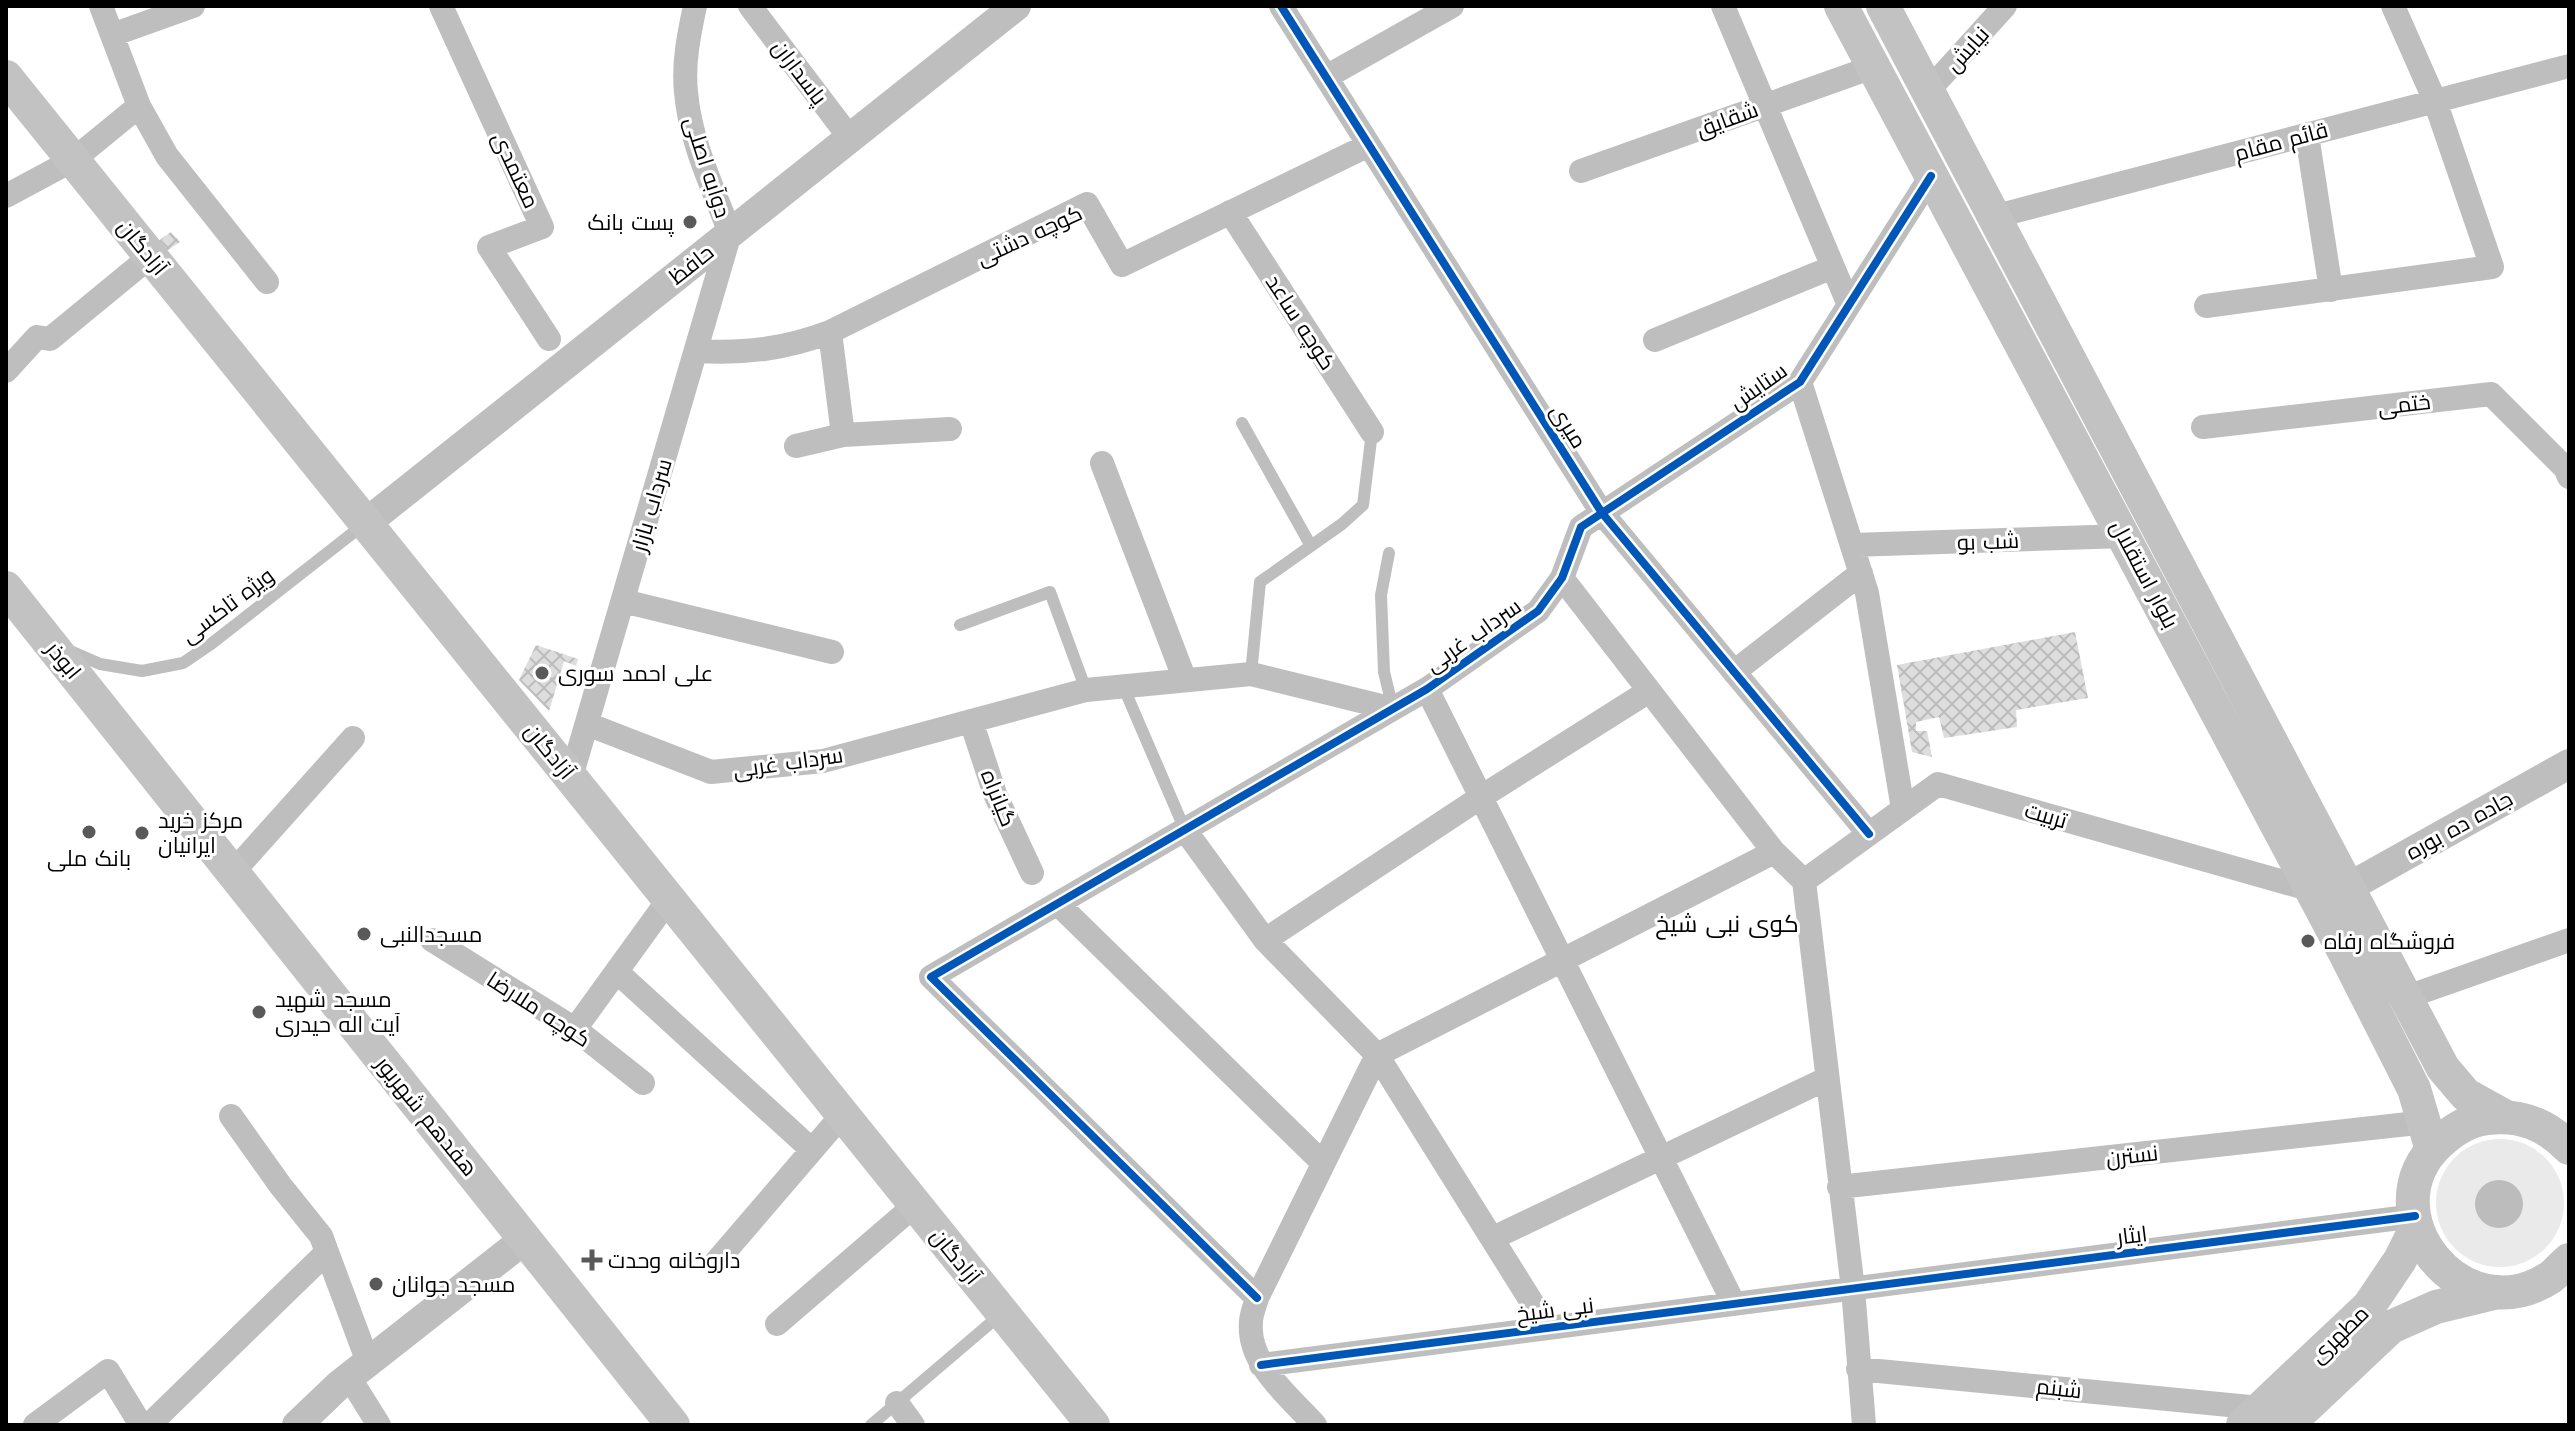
<svg xmlns="http://www.w3.org/2000/svg" width="2575" height="1431" font-family="'Work Sans',Cairo,sans-serif">
  <style>
    .grass { fill: #eaeaea }
    .water { fill: #bcbcbc }
    .building { fill: url(#building-cross-hatch) }
    .lines { fill: none; stroke-linecap: round; stroke-linejoin: round }
    .service { stroke: #bebebe; stroke-width: 12 }
    .minor { stroke: #bebebe; stroke-width: 24 }
    .tertiary { stroke: #bebebe; stroke-width: 30 }
    .secondary { stroke: #c2c2c2; stroke-width: 34 }
    .cycleway-casing { stroke: #fff; stroke-width: 13 }
    .cycleway { stroke: #0057b8; stroke-width: 8 }
    .poi-dot { fill: #595959; stroke: #fff; stroke-width: 3 }
    .labels { text-anchor: middle; stroke-width: 6; stroke-linejoin: round; paint-order: stroke }
    .street-label { font-size: 22px; fill: #000; stroke: #fff }
    .poi-label { font-size: 22px; fill: #000; stroke: #fff; text-anchor: start }
    .neighbourhood-label { font-size: 24px; fill: #000; stroke: #fff }
  </style>
  <defs>
    <pattern id="building-cross-hatch" width="8" height="8" patternUnits="userSpaceOnUse" patternTransform="scale(2)"><rect width="8" height="8" fill="#ddd"/><path d="M0 0l8 8M0 8l8-8" fill="none" stroke="#bcbcbc"/></pattern>
  </defs>
  <rect width="100%" height="100%" fill="#fff"/>
  <!-- grass -->
  <path class="grass" d="M2436 1203a64 64 0 1 1 128 0a64 64 0 1 1-128 0Z"/>
  <!-- water -->
  <path class="water" d="M2475 1204a24 24 0 1 1 48 0a24 24 0 1 1-48 0Z"/>
  <!-- building -->
  <path class="building" d="M171,232L180,242L162,254L154,244Z
    M2075,632L2088,698L2016,710L2017,727L1944,738L1939,717L1916,722V731H1927L1932,757L1912,752L1897,665Z
    M536,645L578,659L576,666L564,661L549,711L519,680Z"/>
  <g class="lines">
    <!-- service -->
    <path class="service" d="M1242,423L1311,546
      M1389,553L1381,595L1384,672L1393,709
      M960,625L1050,592L1086,690
      M68,650L100,664L142,671L183,663L211,644L363,525
      M1251,674L1260,582L1342,524L1363,505L1372,432
      M1123,686L1185,830
      M871,1425L1000,1315"/>
    <!-- minor -->
    <path class="minor" d="M441,6L542,227L489,247L549,339
      M750,6L850,138
      M1281,6L1602,513L1869,834
      M1723,6L1849,305
      M112,35L193,6
      M1326,77L1452,6
      M1928,91L2005,6
      M139,106L167,156L267,282
      M2307,135L2331,290
      M1581,171L1873,67
      M6,196L73,160L139,106L101,6
      M1230,212L1372,432
      M1993,217L2569,66
      M2206,306L2492,267L2435,101L2393,6
      M830,332L843,435
      M1655,340L1833,267
      M696,351C744,354 785,349 830,332L1087,204L1122,265L1369,145
      M6,371L37,337L50,339L151,256
      M1800,382L1867,593L1903,809
      M2203,427L2491,394L2565,468L2569,477
      M796,446L843,435L950,429
      M1102,463L1185,680
      M1852,545L2125,536
      M1562,578L1774,852L1804,881
      M623,601L832,652
      M1734,672L1861,573
      M1427,689L1734,1304
      M971,721L995,794L1032,873
      M587,724L711,772L823,761L1086,690L1251,674L1393,709
      M571,777L730,233C713,188 690,141 686,92C683,63 689,34 695,6
      M1185,830L1265,940L1377,1055L1548,1328
      M233,872L353,738
      M1804,881L1938,784L2312,890
      M1804,881L1853,1289L1864,1425
      M1058,904L1323,1163
      M432,940L575,1029L643,1083
      M1265,940L1481,797L1649,691
      M617,972L812,1150
      M2407,997L2569,940
      M575,1029L669,899
      M231,1116L280,1185L321,1236L368,1362
      M1839,1187L2426,1122
      M1493,1238L1826,1079
      M716,1262L843,1114
      M1257,1298L931,977L1427,689L1538,611L1562,578L1581,527L1800,382L1931,176
      M777,1324L915,1205
      M1261,1365L2415,1216
      M1858,1369L2260,1408
      M349,1377L379,1425
      M897,1403L913,1425
      M35,1425L108,1371L141,1425
      M149,1425L327,1252
      M1315,1425C1290,1397 1247,1364 1251,1322C1251,1314 1255,1306 1257,1298L1377,1055L1774,852"/>
    <!-- tertiary -->
    <path class="tertiary" d="M366,523L1016,6
      M2349,887L2569,764
      M297,1425L339,1385L525,1239"/>
    <!-- secondary -->
    <path class="secondary" d="M1841,6L2345,953L2414,1089L2432,1150
      M1883,6L2443,1068L2466,1095L2504,1116
      M6,77L1093,1425
      M6,588L673,1425
      M2569,1148C2546,1124 2520,1114 2487,1118C2468,1120 2453,1130 2439,1143C2365,1212 2462,1336 2551,1277C2557,1272 2563,1265 2569,1260
      M2243,1425L2369,1306L2400,1260L2416,1228
      M2287,1425L2391,1327L2436,1307L2498,1292"/>
    <defs>
      <path id="cycleway" d="M1281,6L1602,513L1869,834
        M1257,1298L931,977L1427,689L1538,611L1562,578L1581,527L1800,382L1931,176
        M1261,1365L2415,1216"/>
    </defs>
    <!-- cycleway casing -->
    <use href="#cycleway" class="cycleway-casing"/>
    <!-- cycleway -->
    <use href="#cycleway" class="cycleway"/>
  </g>
  <!-- markers -->
  <g class="poi-dot">
    <circle cx="690" cy="222" r="8"/>
    <circle cx="542" cy="673" r="8"/>
    <circle cx="89" cy="832" r="8"/>
    <circle cx="142" cy="833" r="8"/>
    <circle cx="364" cy="934" r="8"/>
    <circle cx="2308" cy="941" r="8"/>
    <circle cx="259" cy="1012" r="8"/>
    <path d="M588 1248h8v8h8v8h-8v8h-8v-8h-8v-8h8z"/>
    <circle cx="376" cy="1284" r="8"/>
  </g>
  <g class="labels">
    <!-- street labels -->
    <g class="street-label">
      <text transform="translate(1967 49) rotate(-48)" y="8">نیایش</text>
      <text transform="translate(800 72) rotate(53)" y="8">پاسداران</text>
      <text transform="translate(1727 119) rotate(-20)" y="8">شقایق</text>
      <text transform="translate(2281 141) rotate(-15)" y="8">قائم مقام</text>
      <text transform="translate(708 167) rotate(72)" y="8">دوآبه اصلی</text>
      <text transform="translate(516 170) rotate(65)" y="8">معتمدی</text>
      <text transform="translate(1029 235) rotate(-25)" y="8">کوچه دشتی</text>
      <text transform="translate(143 247) rotate(51)" y="8">آزادگان</text>
      <text transform="translate(691 264) rotate(-38)" y="8">حافظ</text>
      <text transform="translate(1301 322) rotate(57)" y="8">کوچه ساعد</text>
      <text transform="translate(1758 386) rotate(-35)" y="8">ستایش</text>
      <text transform="translate(2404 404) rotate(-7)" y="8">ختمی</text>
      <text transform="translate(1569 426) rotate(58)" y="8">میری</text>
      <text transform="translate(651 505) rotate(-74)" y="8">سرداب بازار</text>
      <text transform="translate(1988 541) rotate(-2)" y="8">شب بو</text>
      <text transform="translate(2145 574) rotate(62)" y="8">بلوار استقلال</text>
      <text transform="translate(227 605) rotate(-37)" y="8">ویژه تاکسی</text>
      <text transform="translate(1473 635) rotate(-35)" y="8">سرداب غربی</text>
      <text transform="translate(64 660) rotate(51)" y="8">ابوذر</text>
      <text transform="translate(550 751) rotate(51)" y="8">آزادگان</text>
      <text transform="translate(788 762) rotate(-8)" y="8">سرداب غربی</text>
      <text transform="translate(999 798) rotate(68)" y="8">گیانراه</text>
      <text transform="translate(2046 815) rotate(16)" y="8">تربیت</text>
      <text transform="translate(2459 825) rotate(-29)" y="8">جاده ده بوره</text>
      <text transform="translate(539 1009) rotate(33)" y="8">کوچه ملارضا</text>
      <text transform="translate(427 1116) rotate(51)" y="8">هفدهم شهریور</text>
      <text transform="translate(2132 1155) rotate(-6)" y="8">نسترن</text>
      <text transform="translate(2132 1235) rotate(-7)" y="8">ایثار</text>
      <text transform="translate(956 1256) rotate(51)" y="8">آزادگان</text>
      <text transform="translate(1555 1309) rotate(-7)" y="8">نبی شیخ</text>
      <text transform="translate(2339 1334) rotate(-44)" y="8">مطهری</text>
      <text transform="translate(2059 1388) rotate(6)" y="8">شبنم</text>
    </g>
    <!-- poi labels -->
    <g class="poi-label">
      <text x="674" y="230" text-anchor="end">پست بانک</text>
      <text x="558" y="681">علی احمد سوری</text>
      <text x="158" y="828">مرکز خرید<tspan x="158" dy="25">ایرانیان</tspan></text>
      <text x="89" y="866" text-anchor="middle">بانک ملی</text>
      <text x="380" y="942">مسجدالنبی</text>
      <text x="2324" y="949">فروشگاه رفاه</text>
      <text x="275" y="1007">مسجد شهید<tspan x="275" dy="25">آیت اله حیدری</tspan></text>
      <text x="608" y="1268">داروخانه وحدت</text>
      <text x="392" y="1292">مسجد جوانان</text>
    </g>
    <!-- neighbourhood labels -->
    <g class="neighbourhood-label">
      <text x="1727" y="932">کوی نبی شیخ</text>
    </g>
  </g>
  <!-- border -->
  <rect width="2575" height="1431" fill="none" stroke="#000000" stroke-width="16"/>
</svg>
